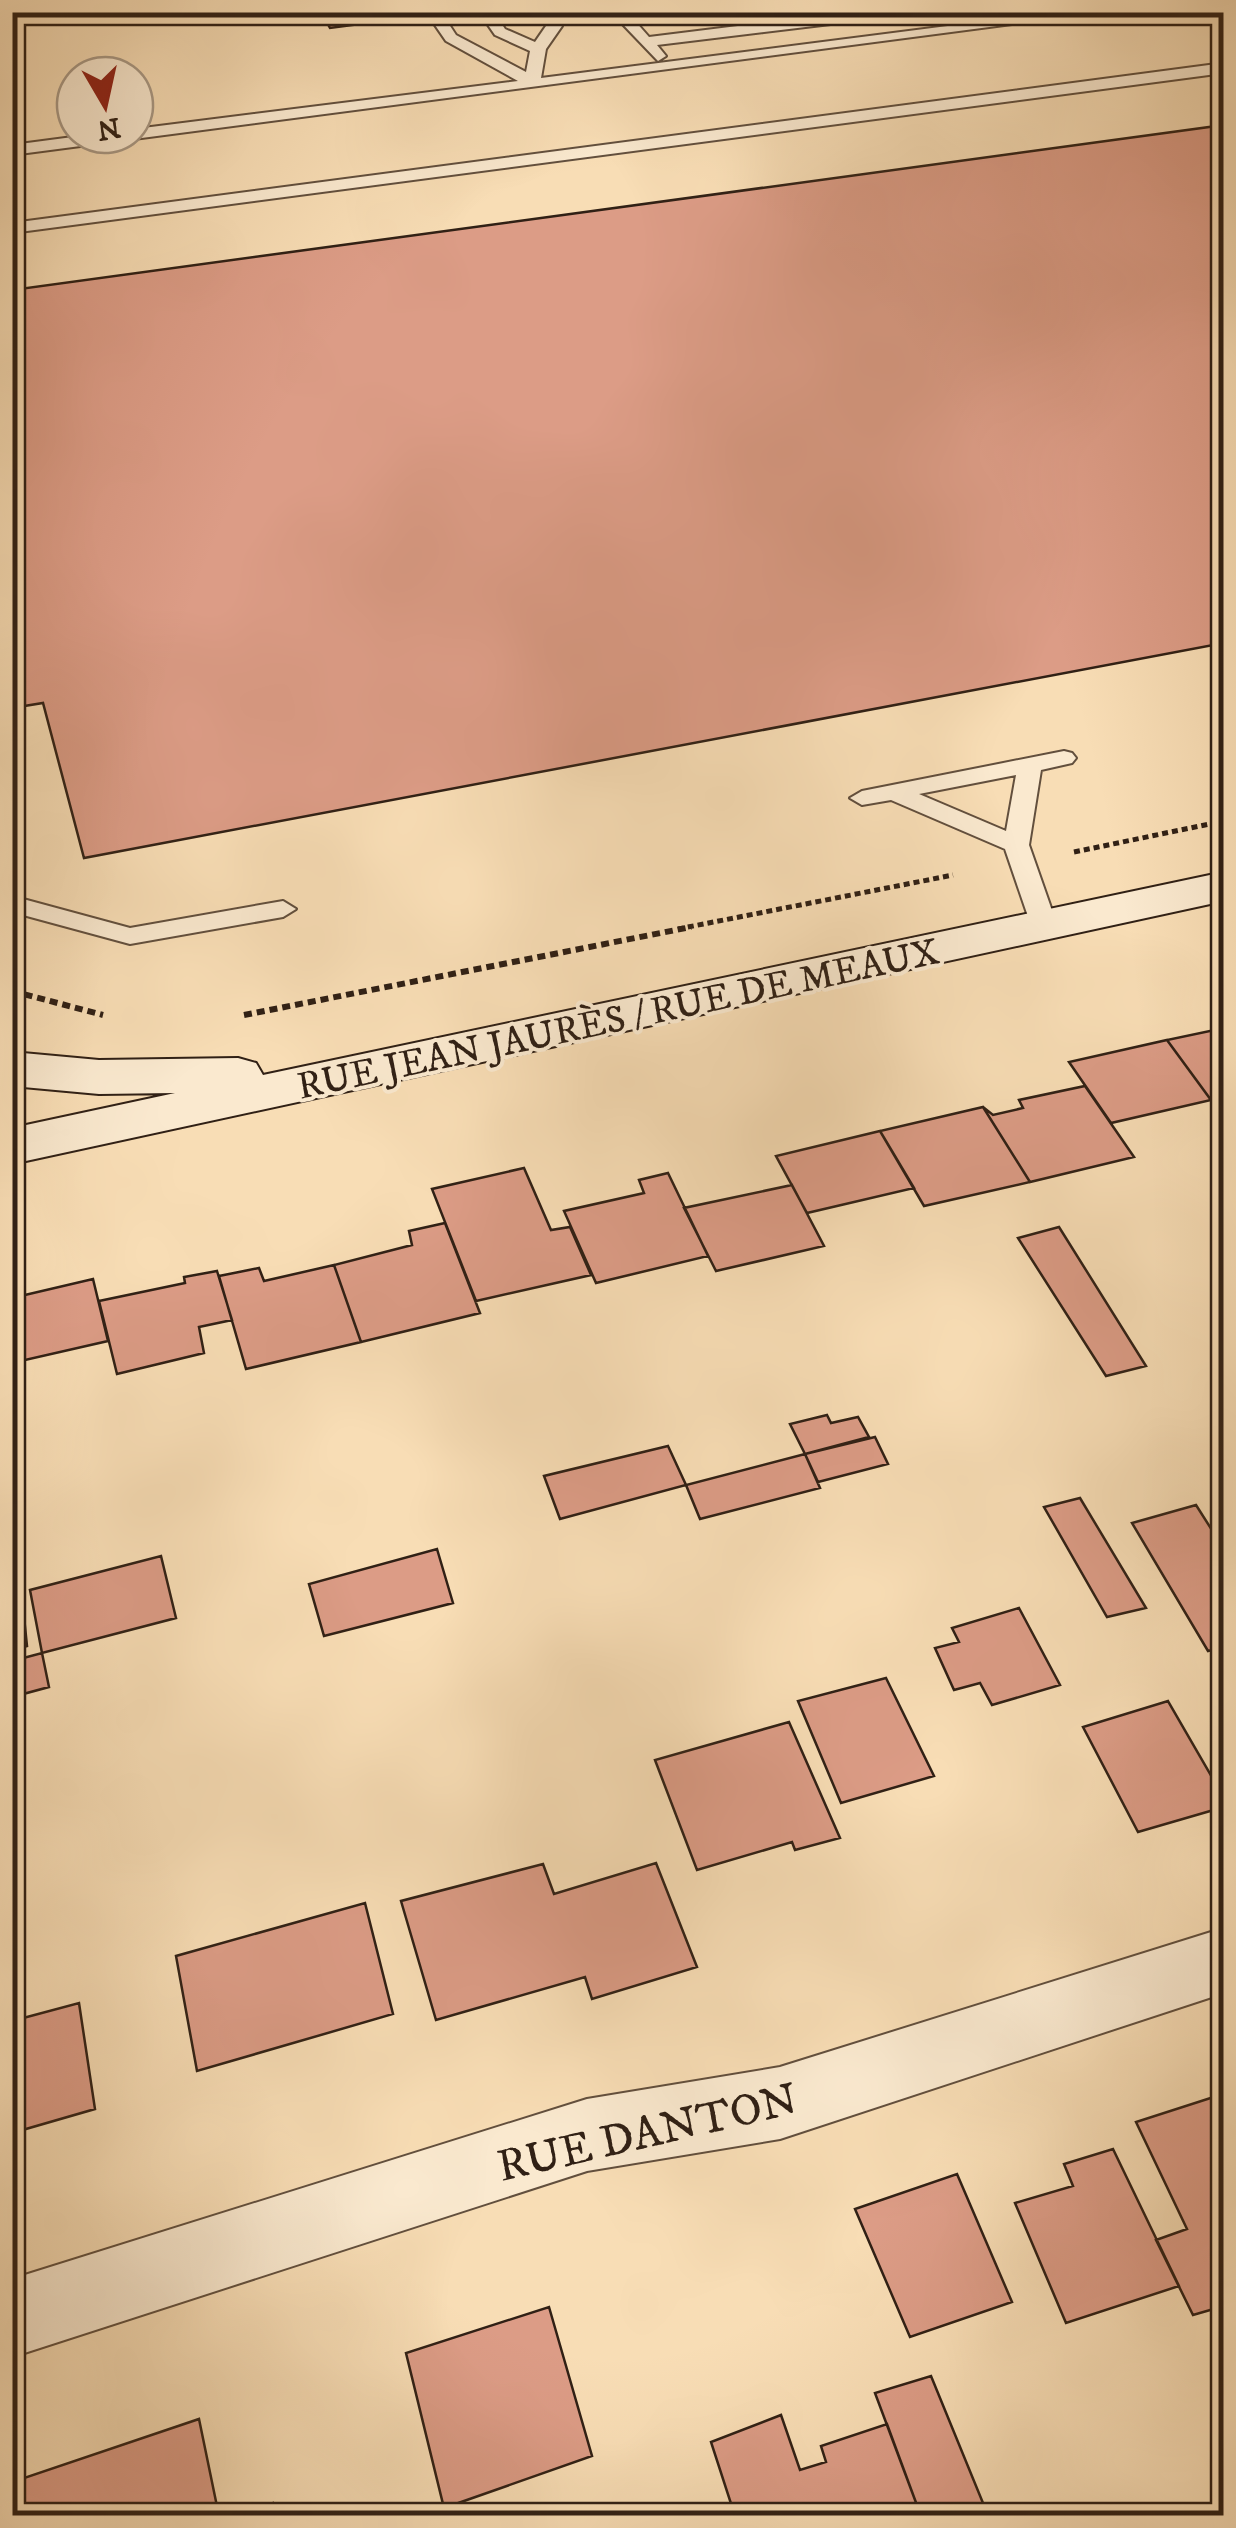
<svg xmlns="http://www.w3.org/2000/svg" width="1236" height="2528" font-family="'IM FELL DW Pica',serif">
  <style>
    .building { fill: #dc9c86; stroke: #302015; stroke-width: 2.5 }
    .lines { fill: none; stroke-linecap: round; stroke-linejoin: round }
    .service-casing { stroke: #624f3d; stroke-width: 4 }
    .minor-casing { stroke: #624f3d; stroke-width: 4 }
    .secondary-casing { stroke: #302015; stroke-width: 4 }
    .path-far1 { stroke: #302015; stroke-width: 5; stroke-dasharray: 6 4; stroke-linecap: butt }
    .path { stroke: #302015; stroke-width: 6; stroke-dasharray: 8 5; stroke-linecap: butt }
    .service { fill: #fae9cf; fill-rule: evenodd }
    .minor { fill: #fae9cf; fill-rule: evenodd }
    .secondary { fill: #fae9cf; fill-rule: evenodd }
    .labels { text-anchor: middle; stroke-width: 8; stroke-linejoin: round; paint-order: stroke }
    .street-label { font-size: 38px; fill: #302015; stroke: #fae9cf }
    .near-street-label { font-size: 45px; fill: #302015; stroke: #fae9cf }
  </style>
  <rect width="100%" height="100%" fill="#f8ddb5"/>
  <filter id="stains"><feTurbulence type="fractalNoise" baseFrequency=".002" numOctaves="4"/><feColorMatrix values="0 0 0 0 .2 0 0 0 0 .09 0 0 0 0 .02 0 0 0 .5 -.17"/></filter>
  <radialGradient id="worn" r=".72"><stop offset=".6" stop-color="#630" stop-opacity="0"/><stop offset="1" stop-color="#630" stop-opacity=".3"/></radialGradient>
  <!-- building -->
  <path class="building" d="M321,12H377L383,21L330,28Z
    M1224,125V643L84,858L43,703L12,708V290Z
    M1224,1028V1097L1211,1100L1167,1040Z
    M1167,1040L1211,1100L1111,1123L1069,1062Z
    M1085,1086L1134,1157L1030,1182L983,1107L993,1115L1023,1108L1019,1100Z
    M983,1107L1030,1182L924,1206L880,1131Z
    M880,1131L914,1188L807,1213L776,1156Z
    M524,1168L551,1230L570,1227L591,1275L476,1301L432,1189Z
    M668,1173L708,1256L596,1283L564,1211L644,1193L639,1180Z
    M792,1185L824,1246L716,1271L684,1208Z
    M445,1223L480,1313L361,1342L334,1265L412,1245L409,1231Z
    M1059,1227L1146,1366L1106,1376L1018,1238Z
    M334,1265L361,1342L246,1369L219,1276L259,1268L264,1281Z
    M217,1271L232,1320L199,1327L204,1353L117,1374L99,1301L185,1283L184,1277Z
    M93,1279L108,1341L12,1363V1298Z
    M827,1415L831,1423L858,1417L869,1437L805,1454L790,1424Z
    M875,1437L888,1464L818,1482L805,1454Z
    M668,1446L686,1485L560,1519L544,1476Z
    M805,1454L820,1488L700,1519L686,1485Z
    M1080,1498L1146,1608L1107,1617L1044,1507Z
    M1196,1505L1224,1549V1647L1208,1651L1132,1523Z
    M437,1549L453,1603L324,1636L309,1584Z
    M161,1556L176,1618L42,1653L30,1590Z
    M23,1607L27,1646L12,1650V1610Z
    M1019,1608L1060,1685L992,1705L980,1683L954,1690L935,1648L959,1642L952,1628Z
    M42,1653L49,1687L12,1697V1661Z
    M886,1678L934,1776L841,1803L798,1701Z
    M1168,1701L1224,1798V1807L1138,1832L1083,1727Z
    M789,1722L840,1838L795,1850L792,1842L697,1870L655,1760Z
    M656,1863L697,1967L592,1999L585,1977L436,2020L401,1901L543,1864L554,1894Z
    M365,1903L393,2014L197,2071L176,1956Z
    M79,2003L95,2109L12,2133V2021Z
    M1223,2094L1224,2306L1193,2315L1156,2240L1187,2229L1136,2122Z
    M1113,2149L1179,2286L1066,2323L1015,2203L1073,2186L1064,2164Z
    M957,2174L1012,2302L910,2337L855,2209Z
    M549,2307L592,2456L444,2508L406,2353Z
    M931,2376L983,2503L949,2516H921L875,2393Z
    M781,2415L800,2470L826,2462L821,2446L887,2424L921,2516H735L711,2442Z
    M199,2419L219,2516H22L18,2480Z
    M273,2503L276,2516H224Z"/>
  <g class="lines">
    <defs>
      <path id="service" d="M426,12H441L456,35L526,72L530,51L495,35L479,12H494L505,29L535,42L546,26L536,12H551L562,26L546,49L541,78L1057,12H1104L12,155V145L88,135H135V129L518,81L446,41Z
        M611,12H627L649,37L851,12L839,23L657,45L666,56L658,61Z
        M1224,63V73L12,233V223Z
        M1064,751L1072,753L1076,758L1072,763L1041,770L1029,845L1057,925L1044,933L1031,925L1005,849L891,800L862,805L850,798L862,791ZM1016,775L1006,831L919,794Z
        M12,896L130,928L283,901L296,909L283,917L130,944L12,912Z"/>
      <path id="minor" d="M1224,1928V1993L780,2139L587,2171L12,2357V2279L587,2099L780,2067Z"/>
      <path id="secondary" d="M1224,872V901L12,1164V1128L175,1093L99,1094L12,1086V1052L99,1060L238,1058L256,1063L263,1075Z"/>
    </defs>
    <!-- service casing -->
    <use href="#service" class="service-casing"/>
    <!-- minor casing -->
    <use href="#minor" class="minor-casing"/>
    <!-- secondary casing -->
    <use href="#secondary" class="secondary-casing"/>
    <!-- path-far1 -->
    <path class="path-far1" d="M1074,852L1224,821
      M678,929L953,875"/>
    <!-- path -->
    <path class="path" d="M12,991L103,1015
      M244,1015L691,927"/>
    <!-- service -->
    <use href="#service" class="service"/>
    <!-- minor -->
    <use href="#minor" class="minor"/>
    <!-- secondary -->
    <use href="#secondary" class="secondary"/>
  </g>
  <g class="labels">
    <!-- street labels -->
    <g class="street-label">
      <text transform="translate(618 1018) rotate(-12)" y="13">RUE JEAN JAURÈS / RUE DE MEAUX</text>
    </g>
    <!-- near-street labels -->
    <g class="near-street-label">
      <text transform="translate(647 2131) rotate(-13)" y="16">RUE DANTON</text>
    </g>
  </g>
  <!-- margin -->
  <rect width="1236" height="2528" fill="none" stroke="#f8ddb5" stroke-width="50"/>
  <rect x="15" y="15" width="1206" height="2498" fill="none" stroke="#302015" stroke-width="5"/>
  <rect x="25" y="25" width="1186" height="2478" fill="none" stroke="#302015" stroke-width="2.5"/>
  <!-- north arrow -->
  <g transform="translate(105 105) rotate(171)"><circle r="48" fill="#fae9cf" stroke="#a99985" stroke-width="2.5"/>
  <path d="M0-8L18 38L0 25L-18 38Z" fill="#8f2418"/>
  <text y="-15" font-size="28" font-weight="bold" text-anchor="middle" fill="#302015">N</text>
  </g>
  <rect width="100%" height="100%" filter="url(#stains)"/>
  <rect width="100%" height="100%" fill="url(#worn)"/>
</svg>
